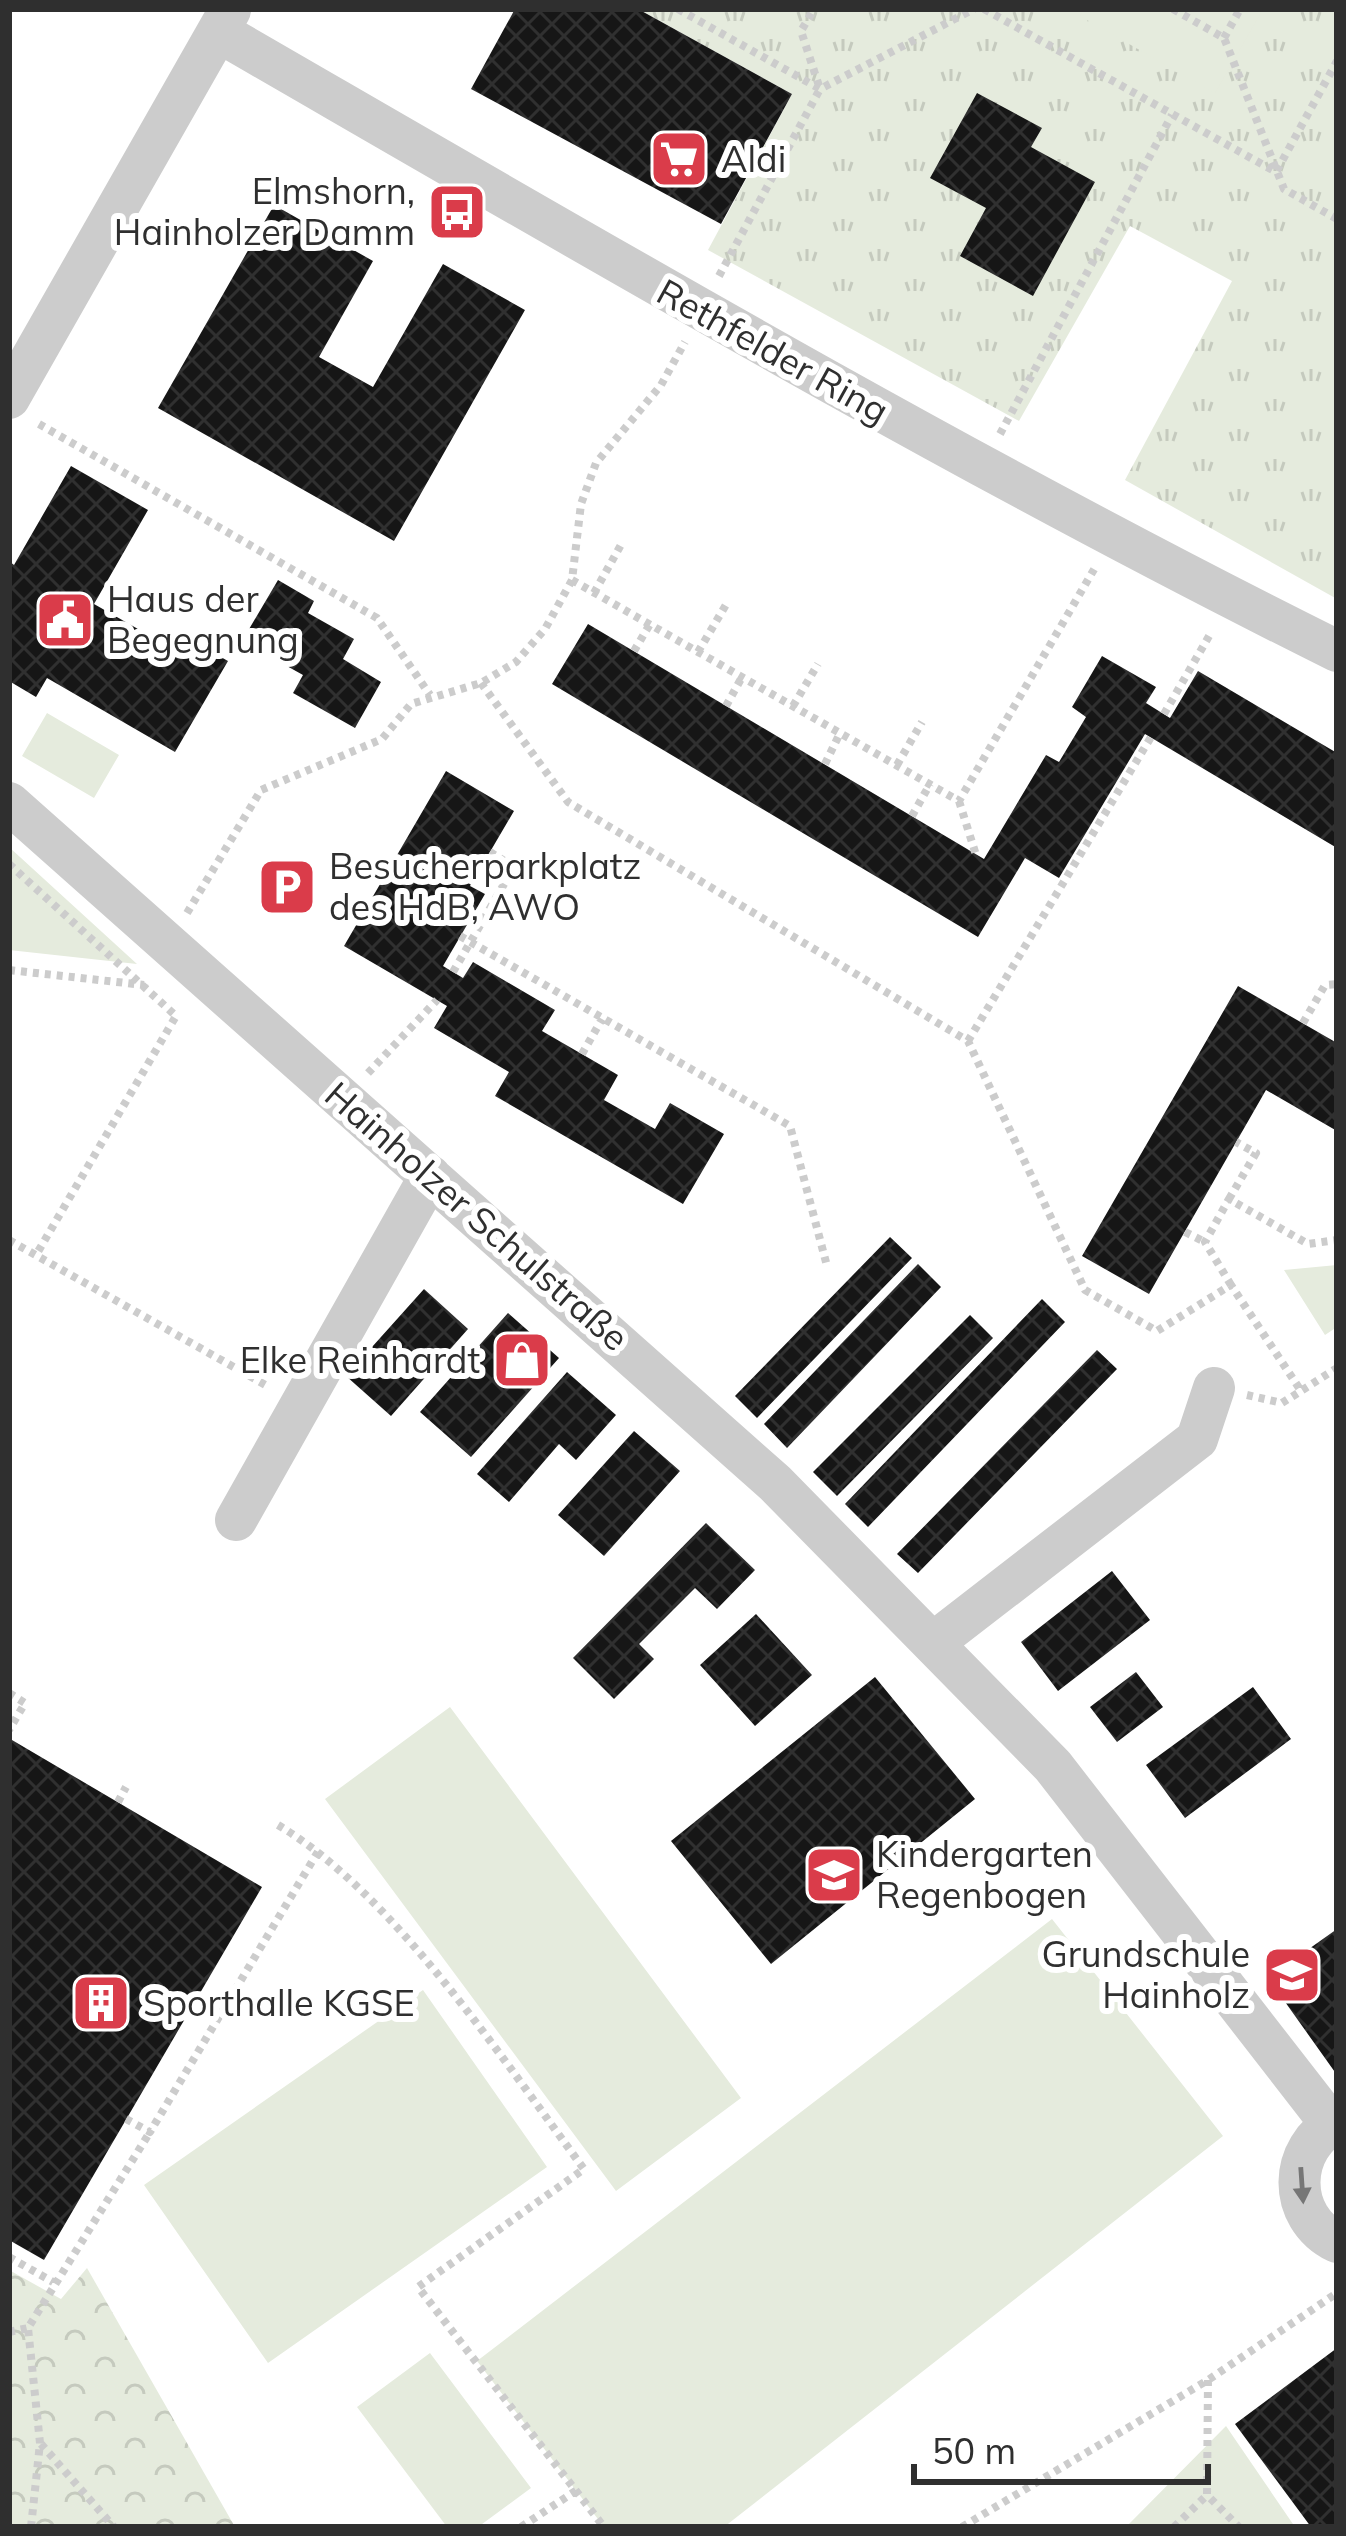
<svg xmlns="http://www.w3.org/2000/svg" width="1346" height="2536" font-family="Mulish,sans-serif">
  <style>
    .grass { fill: url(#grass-tufts) }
    .forest { fill: url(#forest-crowns) }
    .green { fill: #e5ebdd }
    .building { fill: url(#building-cross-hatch) }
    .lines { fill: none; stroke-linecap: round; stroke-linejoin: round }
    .path { stroke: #ccc; stroke-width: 8; stroke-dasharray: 6 6; stroke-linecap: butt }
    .minor { stroke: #ccc; stroke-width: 42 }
    .oneway { fill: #767676 }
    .labels { text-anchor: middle; stroke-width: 12; stroke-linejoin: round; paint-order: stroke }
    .poi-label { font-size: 36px; fill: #2f2f2f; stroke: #fff; text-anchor: start }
    .street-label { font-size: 36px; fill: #2f2f2f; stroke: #fff }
  </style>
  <defs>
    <pattern id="grass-tufts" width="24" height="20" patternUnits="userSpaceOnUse" patternTransform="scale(3)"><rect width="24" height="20" fill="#e5ebdd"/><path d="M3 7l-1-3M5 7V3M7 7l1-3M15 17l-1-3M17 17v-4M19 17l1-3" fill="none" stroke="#c5cabe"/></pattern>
    <pattern id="forest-crowns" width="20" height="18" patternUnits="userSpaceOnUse" patternTransform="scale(3)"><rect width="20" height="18" fill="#e5ebdd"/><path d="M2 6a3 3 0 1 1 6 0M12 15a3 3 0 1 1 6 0" fill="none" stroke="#c5cabe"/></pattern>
    <pattern id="building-cross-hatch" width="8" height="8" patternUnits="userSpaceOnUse" patternTransform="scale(3)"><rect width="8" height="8" fill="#161616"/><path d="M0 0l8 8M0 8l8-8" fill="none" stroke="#303030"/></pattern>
  </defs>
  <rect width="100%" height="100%" fill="#fff"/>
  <!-- grass -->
  <path class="grass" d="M638,9H1337V599L1125,480L1232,281L1130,226L1019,421L708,250L792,94Z"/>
  <!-- forest -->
  <path class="forest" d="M87,2268L235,2527H9V2270L61,2299Z"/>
  <!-- green -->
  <path class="green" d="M1084,9H1263L1215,93L1080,16Z
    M47,713L119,755L94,798L22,756Z
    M9,847L137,964L9,950Z
    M1337,1265V1327L1325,1335L1284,1270Z
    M450,1707L741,2098L616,2191L325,1799Z
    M1052,1919L1223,2136L724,2527H604L477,2361Z
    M423,1990L547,2167L268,2363L144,2185Z
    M430,2353L531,2488L478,2527H447L357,2407Z
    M1226,2426L1295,2527H1126Z"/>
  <!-- building -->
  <path class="building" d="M515,9H638L792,94L721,224L471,89Z
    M977,93L1042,128L1031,147L1095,182L1033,296L960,256L986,208L930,178Z
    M274,205L373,261L319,357L373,387L443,264L525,310L394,541L158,408Z
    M71,466L148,510L94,604L175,650L183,636L228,661L175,752L47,678L36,697L9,681V561L14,565Z
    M278,580L314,601L308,613L354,639L343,659L381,682L355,728L293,693L303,675L242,641Z
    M588,624L984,859L1046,755L1059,762L1086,717L1072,707L1102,656L1156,687L1146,703L1170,718L1198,671L1337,753V848L1145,734L1059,878L1025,858L978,937L552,684Z
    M446,771L514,811L470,886L485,894L443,966L463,978L473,962L555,1010L542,1031L618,1075L604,1100L655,1129L670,1103L724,1134L683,1204L495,1096L509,1072L434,1028L447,1006L344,946Z
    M1238,986L1337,1043V1131L1266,1090L1149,1294L1082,1256Z
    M890,1237L912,1258L757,1418L735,1396Z
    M918,1264L941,1287L787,1448L764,1424Z
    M424,1289L468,1329L391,1416L346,1376Z
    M1042,1299L1065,1322L868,1527L845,1504Z
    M508,1313L559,1358L471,1457L420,1412Z
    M970,1315L993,1338L837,1496L813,1472Z
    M1097,1350L1117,1369L918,1573L897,1554Z
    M567,1372L616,1415L576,1460L559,1444L509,1502L477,1474Z
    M634,1431L680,1471L604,1556L558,1515Z
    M706,1523L755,1570L717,1609L695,1588L639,1644L654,1659L614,1699L573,1658Z
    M1112,1571L1150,1620L1058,1691L1021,1642Z
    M756,1614L812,1675L755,1726L700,1665Z
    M1136,1672L1163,1707L1117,1742L1090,1707Z
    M875,1677L975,1799L771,1964L671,1841Z
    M1253,1687L1291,1739L1185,1818L1146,1765Z
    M12,1740L262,1887L44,2260L9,2240Z
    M1337,1929V2075L1268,1978Z
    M1337,2348V2527H1311L1235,2424Z"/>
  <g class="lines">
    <!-- path -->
    <path class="path" d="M678,9L820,89L974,9
      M984,9L1276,172L1337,61
      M1173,9L1224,38L1284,189L1337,219
      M1224,38L1240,9
      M719,276L820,89L801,31L814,9
      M39,424L377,618L430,695
      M1000,434L1172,115
      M572,580L959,801L1096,566
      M594,593L622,543
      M634,651L650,624
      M698,652L727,603
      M481,683L568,802L968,1041L1085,1290L1157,1331L1231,1285L1301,1391
      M726,706L742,677
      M793,706L818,664
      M1164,714L1212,631
      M825,764L840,733
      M897,765L922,722
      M959,801L976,855
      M912,816L930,784
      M9,864L176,1016L36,1255
      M187,913L261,790L382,739L411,704L481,683L516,662L545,629L572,580L581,504L596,463L661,385L685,342
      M460,936L790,1126L827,1266
      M9,970L144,985L148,978
      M453,972L514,867L490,852
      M1303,1023L1325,985L1337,984
      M968,1041L1151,737
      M582,1054L602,1019
      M368,1073L437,1000
      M1229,1199L1256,1153L1236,1142
      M1185,1232L1205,1242
      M9,1240L269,1387
      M1231,1285L1205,1242L1229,1199L1308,1244L1337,1240
      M1247,1395L1282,1403L1337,1368
      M9,1693L25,1703L9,1730
      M118,1802L126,1787
      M278,1825C394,1894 503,2060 584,2169L418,2287L604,2527
      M126,2119L150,2132L319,1850
      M9,2257L53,2282
      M9,2332L28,2328
      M1208,2380L1207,2495L1239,2527
      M41,2444L114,2527
      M31,2527L40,2443L28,2328L150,2132
      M521,2527L577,2490
      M962,2527L1208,2380L1337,2293
      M1174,2527L1207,2495"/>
    <!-- minor -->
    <path class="minor" d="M219,32C588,245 955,461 1337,651
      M9,398L230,10
      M9,803L775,1483L1053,1766L1331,2124
      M236,1520L430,1176
      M933,1643L1197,1439L1214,1388
      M1337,2122C1288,2147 1286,2217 1337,2242"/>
  </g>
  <!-- one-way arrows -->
  <defs><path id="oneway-solid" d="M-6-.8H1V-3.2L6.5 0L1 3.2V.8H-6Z" transform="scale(3)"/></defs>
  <use class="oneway" href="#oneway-solid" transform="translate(1302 2185) rotate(86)"/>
  <!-- icons -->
  <defs>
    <symbol id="supermarket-square" viewBox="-11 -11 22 22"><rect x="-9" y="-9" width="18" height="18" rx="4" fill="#da3c4a" stroke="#fff"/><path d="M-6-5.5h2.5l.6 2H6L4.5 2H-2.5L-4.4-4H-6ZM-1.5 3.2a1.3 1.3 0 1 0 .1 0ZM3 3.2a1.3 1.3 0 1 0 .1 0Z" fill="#fff"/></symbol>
    <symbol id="bus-square" viewBox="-11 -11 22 22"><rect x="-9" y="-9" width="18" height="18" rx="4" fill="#da3c4a" stroke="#fff"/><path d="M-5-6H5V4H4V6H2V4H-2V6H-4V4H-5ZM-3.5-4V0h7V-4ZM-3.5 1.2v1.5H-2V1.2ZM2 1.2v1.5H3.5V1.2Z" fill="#fff"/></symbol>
    <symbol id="civic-square" viewBox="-11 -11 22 22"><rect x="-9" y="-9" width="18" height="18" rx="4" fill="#da3c4a" stroke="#fff"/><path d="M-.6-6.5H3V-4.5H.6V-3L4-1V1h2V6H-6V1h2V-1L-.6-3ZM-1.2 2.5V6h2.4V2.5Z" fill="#fff"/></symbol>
    <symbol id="parking-square" viewBox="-11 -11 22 22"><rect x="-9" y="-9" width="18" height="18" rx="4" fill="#da3c4a" stroke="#fff"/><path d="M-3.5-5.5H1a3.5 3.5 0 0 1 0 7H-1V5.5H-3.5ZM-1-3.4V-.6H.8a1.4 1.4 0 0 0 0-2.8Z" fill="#fff"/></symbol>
    <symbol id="shop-square" viewBox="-11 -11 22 22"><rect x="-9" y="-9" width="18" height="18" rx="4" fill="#da3c4a" stroke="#fff"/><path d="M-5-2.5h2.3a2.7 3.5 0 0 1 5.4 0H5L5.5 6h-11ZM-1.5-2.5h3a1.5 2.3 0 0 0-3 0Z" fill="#fff"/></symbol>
    <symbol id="school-square" viewBox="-11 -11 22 22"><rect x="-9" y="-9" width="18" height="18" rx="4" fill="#da3c4a" stroke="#fff"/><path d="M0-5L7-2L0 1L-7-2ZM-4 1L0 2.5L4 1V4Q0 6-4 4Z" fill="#fff"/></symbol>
    <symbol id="building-square" viewBox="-11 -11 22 22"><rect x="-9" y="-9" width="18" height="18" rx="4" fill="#da3c4a" stroke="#fff"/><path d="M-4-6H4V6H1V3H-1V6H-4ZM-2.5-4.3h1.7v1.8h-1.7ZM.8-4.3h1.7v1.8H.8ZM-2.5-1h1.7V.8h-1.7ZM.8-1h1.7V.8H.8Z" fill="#fff"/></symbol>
  </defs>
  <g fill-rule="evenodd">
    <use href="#supermarket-square" x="646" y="126" width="66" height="66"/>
    <use href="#bus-square" x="424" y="179" width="66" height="66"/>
    <use href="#civic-square" x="32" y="587" width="66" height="66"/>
    <use href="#parking-square" x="254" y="854" width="66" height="66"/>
    <use href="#shop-square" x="489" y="1327" width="66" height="66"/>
    <use href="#school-square" x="801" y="1842" width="66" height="66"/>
    <use href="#school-square" x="1259" y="1942" width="66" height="66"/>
    <use href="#building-square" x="68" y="1970" width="66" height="66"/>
  </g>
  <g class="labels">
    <!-- poi labels -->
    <g class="poi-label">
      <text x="721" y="172">Aldi</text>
      <text x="415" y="204" text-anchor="end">Elmshorn,<tspan x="415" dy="41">Hainholzer Damm</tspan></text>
      <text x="107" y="612">Haus der<tspan x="107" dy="41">Begegnung</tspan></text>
      <text x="329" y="879">Besucherparkplatz<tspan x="329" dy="41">des HdB, AWO</tspan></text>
      <text x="480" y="1373" text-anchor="end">Elke Reinhardt</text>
      <text x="876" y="1867">Kindergarten<tspan x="876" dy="41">Regenbogen</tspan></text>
      <text x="1250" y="1967" text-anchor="end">Grundschule<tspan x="1250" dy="41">Hainholz</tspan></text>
      <text x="143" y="2016">Sporthalle KGSE</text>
    </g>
    <!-- street labels -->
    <g class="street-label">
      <text transform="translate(773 351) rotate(29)" y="13">Rethfelder Ring</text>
      <text transform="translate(477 1216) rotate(41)" y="13">Hainholzer Schulstraße</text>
    </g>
  </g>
  <!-- border -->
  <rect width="1346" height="2536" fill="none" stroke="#2f2f2f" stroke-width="24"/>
  <!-- scale -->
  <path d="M914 2464v18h294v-18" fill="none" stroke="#2f2f2f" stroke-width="6"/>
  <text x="932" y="2464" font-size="36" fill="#2f2f2f" stroke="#ffffff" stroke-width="9" paint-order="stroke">50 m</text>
</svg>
